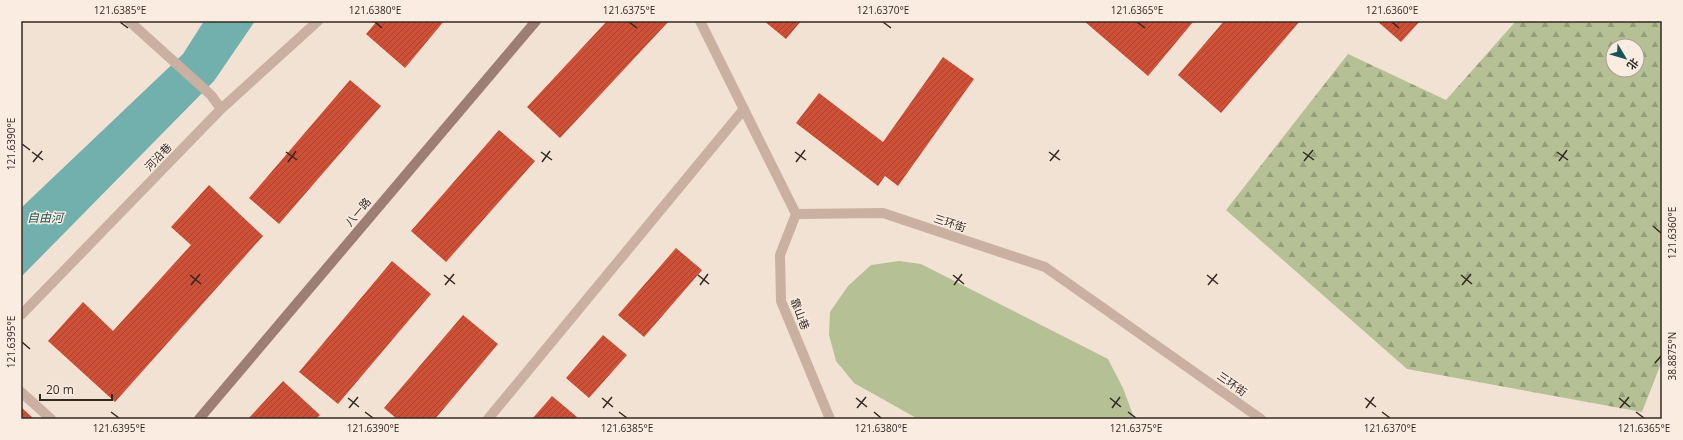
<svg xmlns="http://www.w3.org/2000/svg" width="1683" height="440" font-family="'Open Sans','Noto Sans SC',sans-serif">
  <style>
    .green { fill: #b5c194 }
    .forest { fill: url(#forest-firs); fill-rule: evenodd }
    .water { fill: #72b0ae }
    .building { fill: url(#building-hatch) }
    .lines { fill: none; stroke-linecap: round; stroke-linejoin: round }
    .lane { stroke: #cab0a0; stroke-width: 10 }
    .street { stroke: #cab0a0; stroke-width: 10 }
    .secondary { stroke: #9d7e72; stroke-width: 10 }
    .ticks { fill: none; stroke: #332824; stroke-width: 1.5 }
    .labels { text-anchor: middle; stroke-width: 3; stroke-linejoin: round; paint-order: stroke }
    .street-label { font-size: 11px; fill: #332824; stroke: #faece1 }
    .water-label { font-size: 12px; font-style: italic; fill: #185656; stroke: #faece1 }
    .neatline { fill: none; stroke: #332824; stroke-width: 1.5 }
    .ticks-label { font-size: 10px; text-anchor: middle; fill: #332824 }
  </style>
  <defs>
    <pattern id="forest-firs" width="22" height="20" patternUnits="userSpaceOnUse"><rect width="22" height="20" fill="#b5c194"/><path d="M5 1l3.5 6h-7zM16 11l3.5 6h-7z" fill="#949d79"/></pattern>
    <pattern id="building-hatch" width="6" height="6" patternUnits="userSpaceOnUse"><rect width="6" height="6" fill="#cd5037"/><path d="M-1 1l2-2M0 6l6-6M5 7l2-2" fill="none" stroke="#a7422e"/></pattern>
  </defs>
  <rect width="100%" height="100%" fill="#f2e2d4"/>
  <!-- green -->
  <path class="green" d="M899,261L921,264L1108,359L1123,388L1133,415L1132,419H918L854,383L836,361L829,335L830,312L848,286L871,265Z"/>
  <!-- forest -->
  <path class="forest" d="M1516,21H1662V361L1642,412L1407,369L1226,210L1348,54L1446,100ZM1613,46H1637V70H1613Z"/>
  <!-- water -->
  <path class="water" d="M204,21H255L214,81L21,277V208L183,54Z"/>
  <!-- building -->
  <path class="building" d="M377,21H444L405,68L366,34Z
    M607,21H669L560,138L527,107Z
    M764,21H801L786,39Z
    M1084,21H1193V22L1148,76Z
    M1224,21H1300L1221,113L1178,75Z
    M1377,21H1420L1401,42Z
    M943,57L974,79L898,186L885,176L878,186L796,123L819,93L883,142Z
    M350,80L381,106L279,224L249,198Z
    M499,130L535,161L446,262L411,231Z
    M209,185L263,236L115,402L48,341L83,302L113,331L191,245L171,227Z
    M676,248L702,270L644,337L618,315Z
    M392,261L431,294L338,404L299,372Z
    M463,315L498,344L435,419H397L384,408Z
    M603,335L627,355L589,398L566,378Z
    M283,381L320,415L316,419H248Z
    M552,396L577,417L575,419H532Z
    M21,407L34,419H21Z"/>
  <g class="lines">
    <!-- lane -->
    <path class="lane" d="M488,419L744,109"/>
    <!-- street -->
    <path class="street" d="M129,21L211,95L221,109
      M700,21L796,214
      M796,214L883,213L1045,267L1261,419
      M796,214L780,255L781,301L830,419
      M21,315L221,109L318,21
      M21,392L51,419"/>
    <!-- secondary -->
    <path class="secondary" d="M199,419L536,21"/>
  </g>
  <!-- ticks -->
  <path class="ticks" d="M120,22L128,28M375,22L382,28M629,22L637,28M883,22L891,28M1137,22L1145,28M1392,22L1399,28M22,144L30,150M32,152L43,160M286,152L297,160M541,152L552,160M795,152L806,160M1049,152L1060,160M1303,152L1314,160M1557,152L1568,160M1050,161L1059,150M1304,161L1313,150M1559,161L1567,150M33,162L42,151M288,162L296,151M542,162L550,151M796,162L805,150M1653,226L1661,233M190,275L201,284M444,275L455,284M698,275L709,284M953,275L964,284M1207,275L1218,284M1461,275L1472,284M191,285L200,274M445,285L454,274M700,285L708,274M954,285L962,274M1208,285L1217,274M1462,285L1471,274M22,342L30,349M1655,363L1661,356M348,398L359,407M602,398L613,407M856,398L867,407M1110,398L1121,407M1365,398L1376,407M1619,398L1630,407M349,408L358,397M603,408L612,397M857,408L866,397M1112,408L1120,397M1366,408L1374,397M1620,408L1629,397M111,412L119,418M365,412L373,418M619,412L627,418M874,412L881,418M1128,412L1136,418M1382,412L1390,418M1636,412L1644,418"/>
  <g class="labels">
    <!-- street labels -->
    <g class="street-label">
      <text transform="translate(158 157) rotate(-46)" y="4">河沿巷</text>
      <text transform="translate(358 212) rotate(-50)" y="4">八一路</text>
      <text transform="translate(950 223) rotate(18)" y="4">三环街</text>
      <text transform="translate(800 314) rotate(69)" y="4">靠山巷</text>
      <text transform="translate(1232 384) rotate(35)" y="4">三环街</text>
    </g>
    <!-- water labels -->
    <g class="water-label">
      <text x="45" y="222">自由河</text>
    </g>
  </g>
  <!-- border -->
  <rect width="1683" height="440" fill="none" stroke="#faece1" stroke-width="44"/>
  <!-- north arrow -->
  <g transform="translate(1625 58) rotate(128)"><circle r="19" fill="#faece1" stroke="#aa9e95"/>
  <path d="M0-3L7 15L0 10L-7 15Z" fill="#185656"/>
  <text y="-6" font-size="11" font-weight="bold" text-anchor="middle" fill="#332824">北</text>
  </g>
  <!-- scale -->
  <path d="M40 394v6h72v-6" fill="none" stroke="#332824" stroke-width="2"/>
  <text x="46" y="394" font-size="12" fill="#332824" stroke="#faece1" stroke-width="3" paint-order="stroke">20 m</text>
  <rect x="22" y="22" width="1639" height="396" class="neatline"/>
  <g class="ticks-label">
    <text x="120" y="14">121.6385°E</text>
    <text x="375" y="14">121.6380°E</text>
    <text x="629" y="14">121.6375°E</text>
    <text x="883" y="14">121.6370°E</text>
    <text x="1137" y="14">121.6365°E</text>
    <text x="1392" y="14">121.6360°E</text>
    <text transform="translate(11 144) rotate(-90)" y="4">121.6390°E</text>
    <text transform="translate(1672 233) rotate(-90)" y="4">121.6360°E</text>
    <text transform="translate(11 342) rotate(-90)" y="4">121.6395°E</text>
    <text transform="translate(1672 356) rotate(-90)" y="4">38.8875°N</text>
    <text x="119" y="432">121.6395°E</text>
    <text x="373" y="432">121.6390°E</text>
    <text x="627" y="432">121.6385°E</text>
    <text x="881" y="432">121.6380°E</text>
    <text x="1136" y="432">121.6375°E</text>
    <text x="1390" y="432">121.6370°E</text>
    <text x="1644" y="432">121.6365°E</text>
  </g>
</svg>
